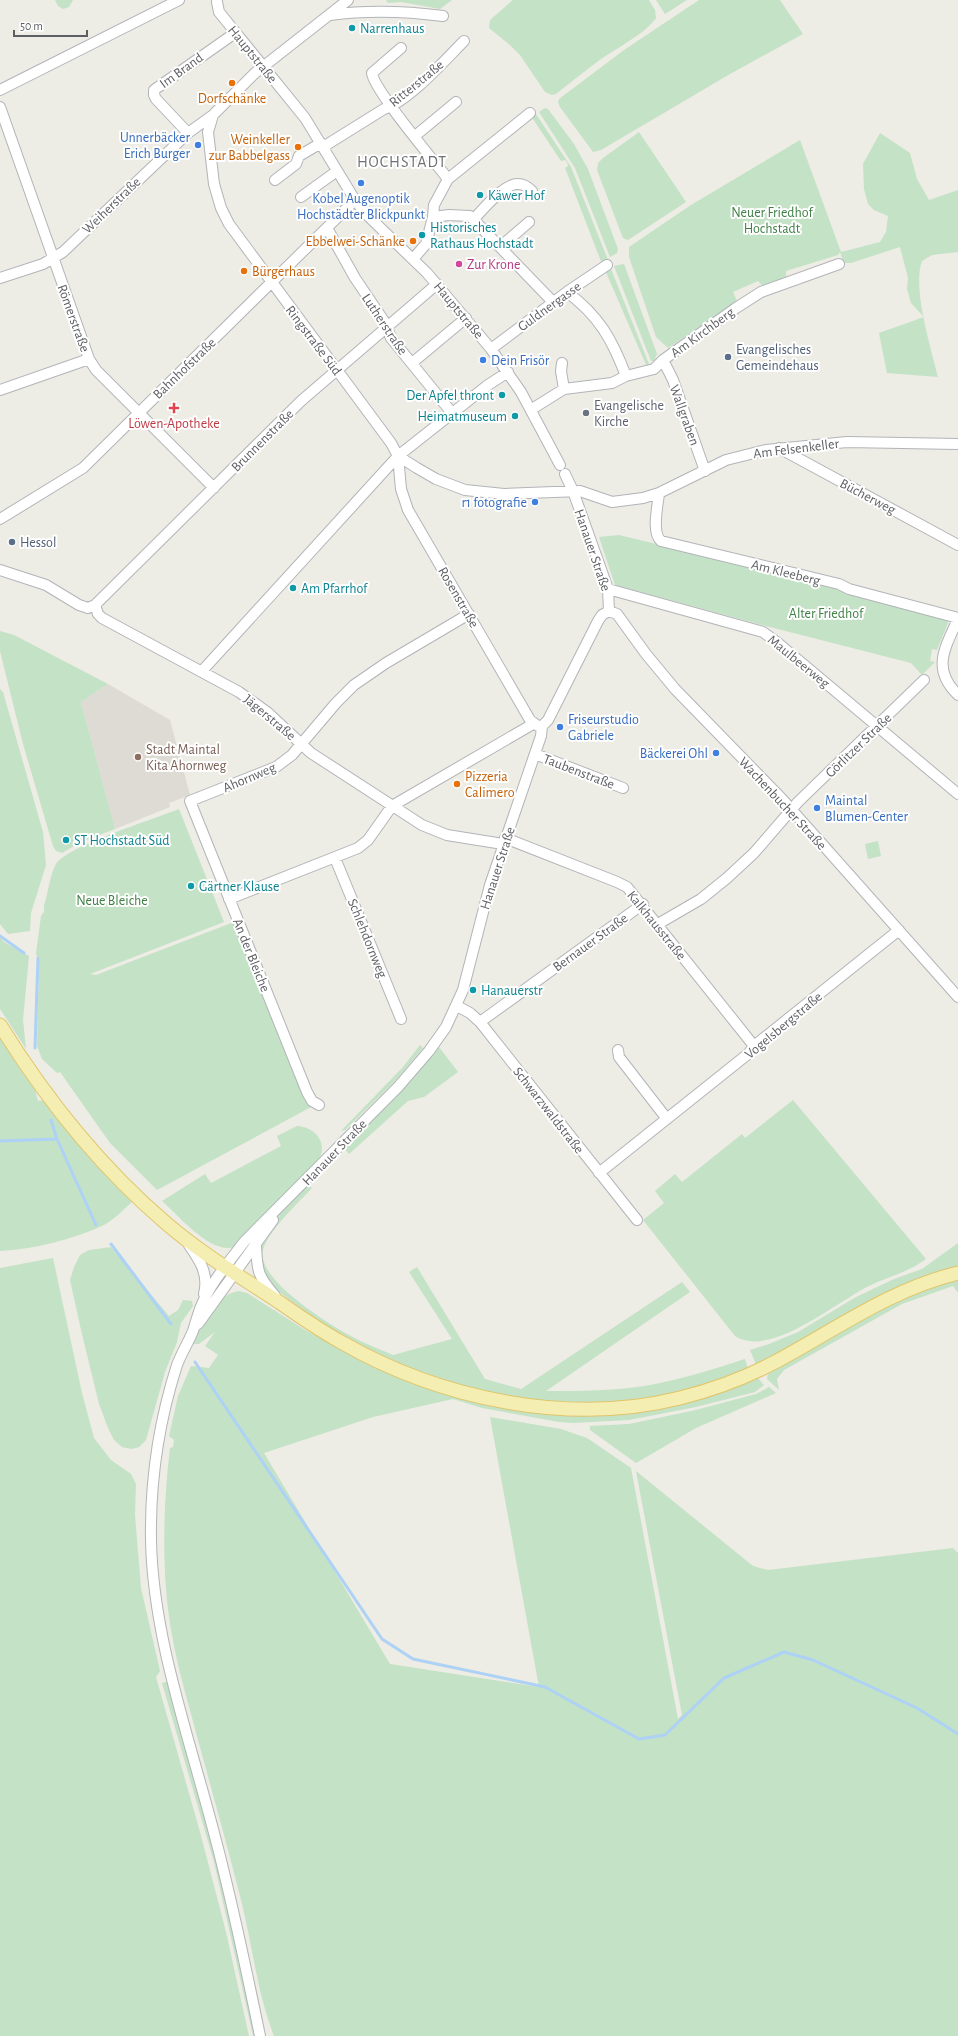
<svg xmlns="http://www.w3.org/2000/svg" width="958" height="2036" font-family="'Alegreya Sans',sans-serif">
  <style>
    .education { fill: #dddbd3 }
    .green { fill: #c4e2c6 }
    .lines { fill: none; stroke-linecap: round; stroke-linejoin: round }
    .stream { stroke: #add2f5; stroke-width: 3 }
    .minor-casing { stroke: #b2b4b8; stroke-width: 12 }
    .major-casing { stroke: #e0c56b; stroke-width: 15 }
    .minor { stroke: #fff; stroke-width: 10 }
    .major { stroke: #f5eeb2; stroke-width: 13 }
    .culture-dot { fill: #0f9aa8; stroke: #fff; stroke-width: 1.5 }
    .food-dot { fill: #e8710a; stroke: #fff; stroke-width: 1.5 }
    .shop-dot { fill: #3f7fe0; stroke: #fff; stroke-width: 1.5 }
    .hotel-dot { fill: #d1479c; stroke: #fff; stroke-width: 1.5 }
    .service-dot { fill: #5c6f8a; stroke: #fff; stroke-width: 1.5 }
    .health-dot { fill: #e0444e; stroke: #fff; stroke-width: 1.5 }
    .worship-dot { fill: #6b7280; stroke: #fff; stroke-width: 1.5 }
    .education-dot { fill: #8d6e63; stroke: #fff; stroke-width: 1.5 }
    .labels { text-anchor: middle; stroke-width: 4; stroke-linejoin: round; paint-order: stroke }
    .culture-label { font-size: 14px; fill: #0d838f; stroke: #fff; text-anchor: start }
    .street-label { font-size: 14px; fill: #5d5f63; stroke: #fff }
    .food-label { font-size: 14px; fill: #c56008; stroke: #fff; text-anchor: end }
    .shop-label { font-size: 14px; fill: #366cbe; stroke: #fff; text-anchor: end }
    .park-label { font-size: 14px; fill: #3f8046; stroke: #fff }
    .hotel-label { font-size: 14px; fill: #b23c85; stroke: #fff; text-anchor: start }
    .service-label { font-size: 14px; fill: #4e5e75; stroke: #fff; text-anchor: start }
    .worship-label { font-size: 14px; fill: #5b616d; stroke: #fff; text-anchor: start }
    .health-label { font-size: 14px; fill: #be3a42; stroke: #fff }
    .education-label { font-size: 14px; fill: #785e54; stroke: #fff; text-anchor: start }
    .quarter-label { font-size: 16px; letter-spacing: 1px; fill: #6e7175; stroke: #fff }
  </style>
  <rect width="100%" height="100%" fill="#edece5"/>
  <!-- education -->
  <path class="education" d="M108,684L170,720L190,795L169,803L170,807L115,829L81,702Z"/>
  <!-- green -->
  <path class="green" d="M55,0H73L69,7L63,9L58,6Z
    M386,0H452L440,9L401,2L388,3Z
    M513,0H649L655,10L656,18C646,33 617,48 601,59C586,70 571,82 556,94L552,95L545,92L520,55L510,45L489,28L490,20Z
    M656,0H687L665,14Z
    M699,0H780L803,34L730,74L601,150L593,152L560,107L558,102L559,99L624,50Z
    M545,108L548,109L574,144L588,169L618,249L617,253L610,257L575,168L539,112Z
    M533,114H536L571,167L608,260L602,264L565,168L568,166L567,162L565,160L561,161L531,116Z
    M639,132L686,202L628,240L623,238L621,233L597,170L598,163L603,158Z
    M880,133L910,153L917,179L929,200L958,190V252L932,255L922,261C912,288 931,348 938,377L887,373L879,333L924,317L911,303L907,289L908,278L900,247L851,263H844L840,252L838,255L786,271V279L764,287L758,281L733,292L737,301L668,348L656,337L629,257V247L691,205L800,140L841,252L880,242L886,232L888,216L874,210L868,204L864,189L863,164Z
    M624,264L657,354L654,361H651L614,266Z
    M608,268L611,269L649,364L647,367L605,270Z
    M619,535L831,586L946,617L948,623L937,650L932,649L930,661L935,662L922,675L911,663L766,626L615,585L599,537Z
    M0,631L14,635L108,684L81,702L115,829L81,842L62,853L56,851L53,846L23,744L0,651Z
    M0,689L3,692L43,832L46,865L31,913L30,931L8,934L0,924Z
    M179,809L224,922L90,974L96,975L234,922L282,1045L311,1107L157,1190L110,1143L60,1072L57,1073L42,1059L37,1046L39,964L36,953L41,916L44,912V906C48,894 50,874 56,864C65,847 157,818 179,809Z
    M878,841L881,856L868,859L865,844Z
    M0,937L4,942L29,956L23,1020L26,1049L0,1009Z
    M0,1036L34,1085L38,1101L45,1100L133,1201C124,1209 113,1221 102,1226C71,1240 34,1249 0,1251Z
    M420,1045L423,1048L393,1083L345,1130L341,1131L403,1067Z
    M439,1047L458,1072L424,1097L408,1101L349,1154L344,1148L401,1090Z
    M793,1100L926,1259C909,1272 887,1277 869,1286C836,1302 770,1359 735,1336L643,1220L664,1203L655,1191L675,1174L682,1182L742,1134L745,1138Z
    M297,1126C315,1127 328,1142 319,1160L241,1242C238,1244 234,1248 230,1248C207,1250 178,1215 162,1201L205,1174L211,1183L281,1146L277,1136Z
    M308,1183L312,1188C298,1203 268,1231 263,1250C256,1279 327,1323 349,1335C363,1343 379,1349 393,1355L452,1339L409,1272L417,1267L485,1379L521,1389L682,1282L690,1292L546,1391C581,1391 616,1391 650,1385C683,1379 714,1369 745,1359L748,1369C692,1392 633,1404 572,1403C478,1400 372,1364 298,1306C280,1292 265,1285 262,1261C261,1258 259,1253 259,1249C261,1232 296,1196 308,1183Z
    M958,1243V1266C890,1285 831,1322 770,1358L756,1364L750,1350L769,1344L798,1332L856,1297L894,1279L922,1269Z
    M111,1247L169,1316L178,1310L183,1300L192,1301L193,1306L181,1323L177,1342L165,1372L146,1440L139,1447L132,1449L122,1447L114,1440L108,1428L99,1404L81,1330L70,1280L74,1267L80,1255L89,1250Z
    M53,1258L82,1393L94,1438L111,1460L131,1474L136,1484L135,1515L141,1588L160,1671L156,1677L200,1832L226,1932L249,2036H0V1268Z
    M958,1277V1293L953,1286L902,1304L784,1370L777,1379L779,1390L767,1379L768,1371L900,1298Z
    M239,1291L247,1293L307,1331L342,1349L424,1385L593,1413L756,1376L764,1385L755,1392L696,1407L629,1420L573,1423L559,1422L482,1408L453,1399L373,1417L264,1453L390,1664L539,1687L490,1417L561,1429L587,1438L631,1468L678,1719L682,1715L636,1471L753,1566L768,1570L953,1548L958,1553V2036H274C256,1990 252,1940 239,1892C226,1841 212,1791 198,1740C189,1705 178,1670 172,1635C161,1576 163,1506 170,1448L173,1447L174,1440L169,1436L178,1396L191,1366L209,1368L218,1355L205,1346L215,1332L199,1344H192C201,1324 215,1295 239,1291Z
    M769,1387L776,1393L696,1428L636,1463L590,1430V1426L629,1424L696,1410L756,1394Z
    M170,1681L226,1894L257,2036H253L214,1862L162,1683Z"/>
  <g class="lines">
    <!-- stream -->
    <path class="stream" d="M0,936L24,953
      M35,1048L38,958
      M51,1120L57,1139L96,1225
      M0,1141L57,1139
      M111,1244L171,1324
      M195,1362L382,1639L413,1659L545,1687L639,1739L665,1735L724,1678L784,1652L813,1660L917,1708L958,1734"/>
    <defs>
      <path id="minor" d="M348,0L255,73L213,115L208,132L214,184L221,208L229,224L391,443L398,456L417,468L436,479L465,490L504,494L580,491L612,502L643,498L659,493L726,460L766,450L847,442L958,444
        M217,2L219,12L305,118L355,200L365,213L427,273L491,349L521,392L560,465
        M330,15C367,10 405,11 443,16
        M401,48L372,73C373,89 435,162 448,179
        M0,90L179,0
        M0,107L89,359L96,370L214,488
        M188,133L156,99L154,95V90L235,33
        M415,136L456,102
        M323,147L384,109C410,100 444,61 464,41
        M275,180L296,164L299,156L321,143
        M301,197L337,171
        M433,217L449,215L470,216L553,302
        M474,219C482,210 505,183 518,184C523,184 528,187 532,191
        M327,228L355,278L386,324L391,338L452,413
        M500,247L529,222
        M413,259L426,244L433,217L434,205L448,179L530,113
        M0,278L43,264L63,252L188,133L213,115
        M567,292C599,316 612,339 626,376
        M491,349L567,292L607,265
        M663,360L673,380L705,471
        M412,363L466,318
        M562,363L561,371L564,389
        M0,390L89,359
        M532,409L564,389L612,383L626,376L654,369L663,360L736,308L761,292L839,264
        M779,448L958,545
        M398,456L401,489L408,510L530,720L538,726
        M565,474L573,491L608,589L609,611
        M659,493C658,505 651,533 661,541L839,584L849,589L958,618
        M0,519L83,468L355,200
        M0,570L46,585L79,605L88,608L95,605L301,401L437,284
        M608,589L763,632L778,643L958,794
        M95,605L98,614L102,618L239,692L267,712L311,753L422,825L447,835L503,844
        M609,611L617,614L646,654L675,689L783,800L958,997
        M958,619C945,648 931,669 958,695
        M202,671L398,456L488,385L508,372
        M535,754L623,788
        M505,838L617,882L627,887L754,1046
        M335,858L401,1019
        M229,899L358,848L368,840L392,806L533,724
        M658,924L701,899L727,878L754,853L798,802L924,680
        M457,1006L470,1013L480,1022L637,1220
        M480,1022L643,904
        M618,1050L619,1057L667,1119
        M319,1105L312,1101L307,1092L190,801L276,767L292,755L336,703L354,685L386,663L469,614
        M599,1173L748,1054L754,1046L899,930
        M189,1245C200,1261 209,1274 204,1294
        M256,1245C257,1272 258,1276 275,1296
        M198,1324L273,1220
        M260,2036C246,1968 232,1900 214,1833C190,1740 153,1638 151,1541C150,1483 159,1421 177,1365C181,1354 188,1343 193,1331C196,1322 198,1313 202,1304C212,1281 229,1262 244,1242L398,1087L429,1051L446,1027L463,990L490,885L541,736L542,726L548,720L598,621L602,615L609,611"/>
      <path id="major" d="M0,1025C46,1099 101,1168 167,1224C202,1254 241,1277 279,1302C299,1316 319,1330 341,1342C440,1399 568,1426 680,1398C712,1390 745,1378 775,1362C835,1330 891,1289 958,1273"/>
    </defs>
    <!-- minor casing -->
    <use href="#minor" class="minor-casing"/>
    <!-- major casing -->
    <use href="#major" class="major-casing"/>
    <!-- minor -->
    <use href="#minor" class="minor"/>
    <!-- major -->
    <use href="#major" class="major"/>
  </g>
  <!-- markers -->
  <g class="culture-dot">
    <circle cx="352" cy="28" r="4"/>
    <circle cx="480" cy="195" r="4"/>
    <circle cx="422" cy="235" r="4"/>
    <circle cx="502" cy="395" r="4"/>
    <circle cx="515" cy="416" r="4"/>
    <circle cx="293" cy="588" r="4"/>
    <circle cx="66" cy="840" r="4"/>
    <circle cx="191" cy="886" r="4"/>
    <circle cx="473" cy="990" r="4"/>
  </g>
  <g class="food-dot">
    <circle cx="232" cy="83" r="4"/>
    <circle cx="298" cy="147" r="4"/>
    <circle cx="413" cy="241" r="4"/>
    <circle cx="244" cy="271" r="4"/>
    <circle cx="457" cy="784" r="4"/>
  </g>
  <g class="shop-dot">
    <circle cx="198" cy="145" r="4"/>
    <circle cx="361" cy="183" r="4"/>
    <circle cx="483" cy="360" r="4"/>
    <circle cx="535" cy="502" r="4"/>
    <circle cx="560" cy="727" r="4"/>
    <circle cx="716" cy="753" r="4"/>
    <circle cx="817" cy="808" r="4"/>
  </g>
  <circle class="hotel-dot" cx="459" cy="264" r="4"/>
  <g class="service-dot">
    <circle cx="728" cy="357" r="4"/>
    <circle cx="12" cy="542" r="4"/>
  </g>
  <path class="health-dot" d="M172 402h4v4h4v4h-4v4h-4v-4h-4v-4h4z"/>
  <circle class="worship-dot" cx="586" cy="413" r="4"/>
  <circle class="education-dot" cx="138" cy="757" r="4"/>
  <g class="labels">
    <!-- culture labels -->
    <g class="culture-label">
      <text x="360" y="33">Narrenhaus</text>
      <text x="488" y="200">Käwer Hof</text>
      <text x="430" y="232">Historisches<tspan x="430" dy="16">Rathaus Hochstadt</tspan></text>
      <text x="494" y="400" text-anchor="end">Der Apfel thront</text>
      <text x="507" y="421" text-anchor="end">Heimatmuseum</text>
      <text x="301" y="593">Am Pfarrhof</text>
      <text x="74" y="845">ST Hochstadt Süd</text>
      <text x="199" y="891">Gärtner Klause</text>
      <text x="481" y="995">Hanauerstr</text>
    </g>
    <!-- street labels -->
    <g class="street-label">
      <text transform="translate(253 54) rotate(51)" y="5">Hauptstraße</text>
      <text transform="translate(181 70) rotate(-36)" y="5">Im Brand</text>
      <text transform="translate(416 83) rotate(-39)" y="5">Ritterstraße</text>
      <text transform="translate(111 205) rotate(-44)" y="5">Weiherstraße</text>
      <text transform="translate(549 306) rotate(-36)" y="5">Guldnergasse</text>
      <text transform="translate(459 310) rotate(50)" y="5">Hauptstraße</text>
      <text transform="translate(74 318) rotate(70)" y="5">Römerstraße</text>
      <text transform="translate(385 324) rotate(56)" y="5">Lutherstraße</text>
      <text transform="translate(702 332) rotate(-36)" y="5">Am Kirchberg</text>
      <text transform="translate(314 340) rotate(53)" y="5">Ringstraße Süd</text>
      <text transform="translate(184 368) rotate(-44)" y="5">Bahnhofstraße</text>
      <text transform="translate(685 415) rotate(70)" y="5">Wallgraben</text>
      <text transform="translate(262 440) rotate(-45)" y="5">Brunnenstraße</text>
      <text transform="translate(796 448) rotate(-7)" y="5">Am Felsenkeller</text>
      <text transform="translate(868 496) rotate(28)" y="5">Bücherweg</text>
      <text transform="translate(593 550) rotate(71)" y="5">Hanauer Straße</text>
      <text transform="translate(786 572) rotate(14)" y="5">Am Kleeberg</text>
      <text transform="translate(459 597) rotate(60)" y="5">Rosenstraße</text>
      <text transform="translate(799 661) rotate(39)" y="5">Maulbeerweg</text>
      <text transform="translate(270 717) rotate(40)" y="5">Jägerstraße</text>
      <text transform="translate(858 745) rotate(-44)" y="5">Görlitzer Straße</text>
      <text transform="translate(579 771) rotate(21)" y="5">Taubenstraße</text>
      <text transform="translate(249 777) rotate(-23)" y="5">Ahornweg</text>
      <text transform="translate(783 803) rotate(47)" y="5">Wachenbucher Straße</text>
      <text transform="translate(497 868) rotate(-72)" y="5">Hanauer Straße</text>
      <text transform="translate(657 925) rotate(51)" y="5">Kalkhausstraße</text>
      <text transform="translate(368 938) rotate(68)" y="5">Schlehdornweg</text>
      <text transform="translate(590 942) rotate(-36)" y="5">Bernauer Straße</text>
      <text transform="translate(252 955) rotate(68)" y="5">An der Bleiche</text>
      <text transform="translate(783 1025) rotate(-40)" y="5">Vogelsbergstraße</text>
      <text transform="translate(549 1110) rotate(52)" y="5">Schwarzwaldstraße</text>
      <text transform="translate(334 1152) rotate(-46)" y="5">Hanauer Straße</text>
    </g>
    <!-- food labels -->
    <g class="food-label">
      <text x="232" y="103" text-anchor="middle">Dorfschänke</text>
      <text x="290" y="144">Weinkeller<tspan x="290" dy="16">zur Babbelgass</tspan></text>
      <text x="405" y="246">Ebbelwei-Schänke</text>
      <text x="252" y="276" text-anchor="start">Bürgerhaus</text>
      <text x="465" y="781" text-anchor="start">Pizzeria<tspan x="465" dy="16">Calimero</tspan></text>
    </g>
    <!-- shop labels -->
    <g class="shop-label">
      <text x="190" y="142">Unnerbäcker<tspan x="190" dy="16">Erich Burger</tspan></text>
      <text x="361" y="203" text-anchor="middle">Kobel Augenoptik<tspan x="361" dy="16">Hochstädter Blickpunkt</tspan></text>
      <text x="491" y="365" text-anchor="start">Dein Frisör</text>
      <text x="527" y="507">r1 fotografie</text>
      <text x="568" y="724" text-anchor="start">Friseurstudio<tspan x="568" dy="16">Gabriele</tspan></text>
      <text x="708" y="758">Bäckerei Ohl</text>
      <text x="825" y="805" text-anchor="start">Maintal<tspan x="825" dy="16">Blumen-Center</tspan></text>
    </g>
    <!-- park labels -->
    <g class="park-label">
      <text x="772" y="217">Neuer Friedhof<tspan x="772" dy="16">Hochstadt</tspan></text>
      <text x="826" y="618">Alter Friedhof</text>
      <text x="112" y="905">Neue Bleiche</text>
    </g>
    <!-- hotel labels -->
    <g class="hotel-label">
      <text x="467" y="269">Zur Krone</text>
    </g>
    <!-- service labels -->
    <g class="service-label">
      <text x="736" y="354">Evangelisches<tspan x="736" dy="16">Gemeindehaus</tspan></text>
      <text x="20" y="547">Hessol</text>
    </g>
    <!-- worship labels -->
    <g class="worship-label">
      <text x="594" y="410">Evangelische<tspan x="594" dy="16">Kirche</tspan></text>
    </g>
    <!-- health labels -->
    <g class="health-label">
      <text x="174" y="428">Löwen-Apotheke</text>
    </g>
    <!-- education labels -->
    <g class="education-label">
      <text x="146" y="754">Stadt Maintal<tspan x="146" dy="16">Kita Ahornweg</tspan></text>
    </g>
    <!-- quarter labels -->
    <g class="quarter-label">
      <text x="402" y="167">HOCHSTADT</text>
    </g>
  </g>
  <!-- scale -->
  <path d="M14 30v6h73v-6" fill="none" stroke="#5d5f63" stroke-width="2"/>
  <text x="20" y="30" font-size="12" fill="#5d5f63" stroke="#ffffff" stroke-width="3" paint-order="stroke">50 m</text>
</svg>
